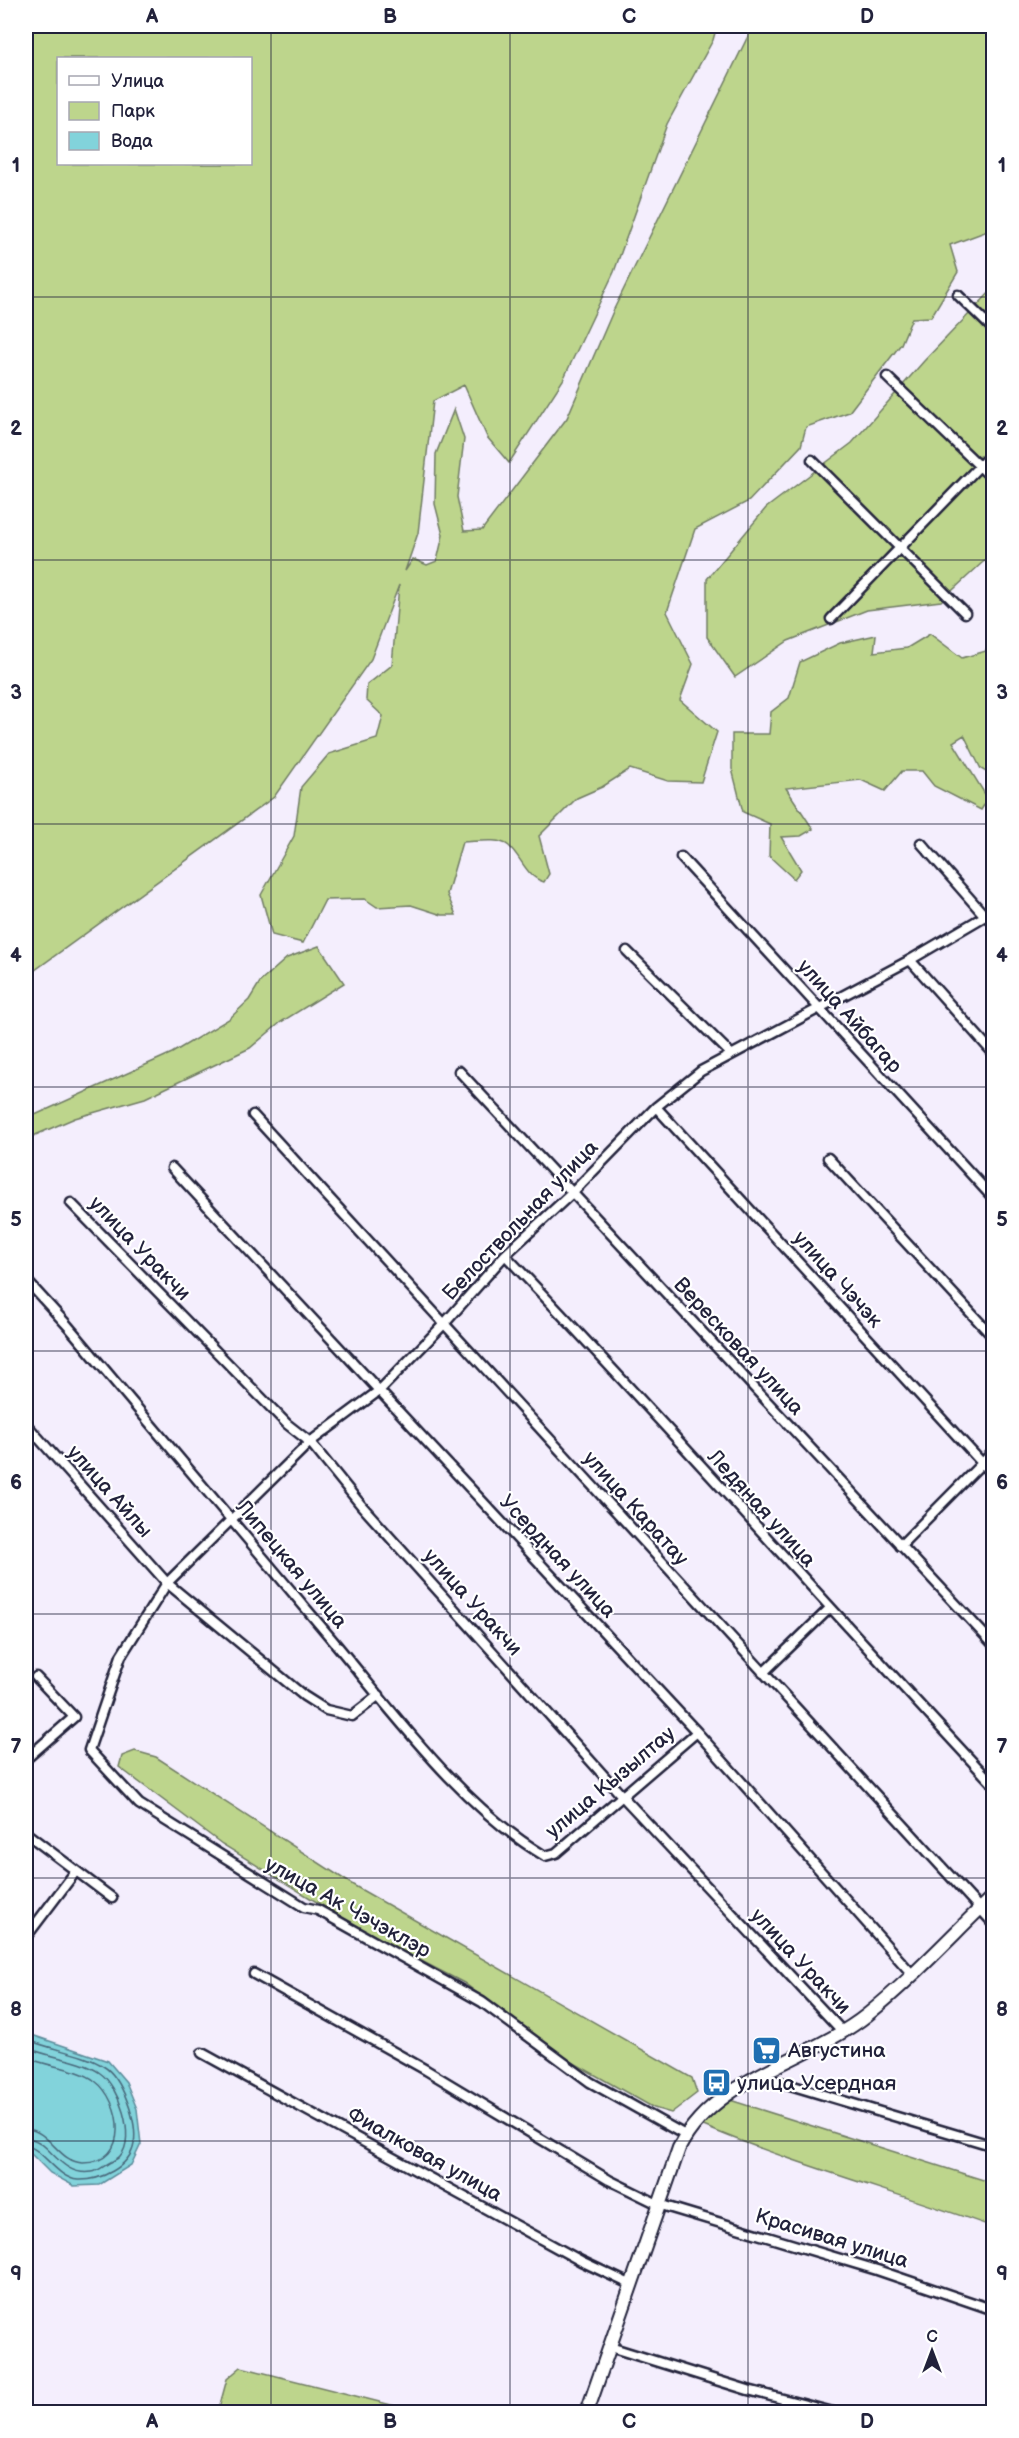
<svg xmlns="http://www.w3.org/2000/svg" width="1019" height="2438" font-family="'Balsamiq Sans',sans-serif">
  <style>
    .green { fill: #bdd58c; stroke: #707c64; stroke-width: 1.5; fill-rule: evenodd }
    .water { fill: #82d3db; stroke: #5c8c9b; stroke-width: 1.5 }
    .lines { fill: none; stroke-linecap: round; stroke-linejoin: round }
    .shore { stroke: #48697b; stroke-width: 1.5 }
    .street-casing { stroke: #22223b; stroke-width: 13 }
    .secondary-casing { stroke: #22223b; stroke-width: 16 }
    .street { stroke: #fff; stroke-width: 8 }
    .secondary { stroke: #fff; stroke-width: 12 }
    .grid { fill: none; stroke: #22223b; stroke-width: 1.5; stroke-opacity: 0.55 }
    .labels { text-anchor: middle; stroke-width: 4.5; stroke-linejoin: round; paint-order: stroke }
    .street-label { font-size: 21px; fill: #22223b; stroke: #fff }
    .poi-label { font-size: 21px; fill: #22223b; stroke: #fff; text-anchor: start }
    .neatline { fill: none; stroke: #22223b; stroke-width: 2 }
    .grid-label { font-size: 20px; text-anchor: middle; font-weight: bold; fill: #22223b }
  </style>
  <rect width="100%" height="100%" fill="#f4eefd"/>
  <filter id="ink" filterUnits="userSpaceOnUse"><feTurbulence type="fractalNoise" baseFrequency=".0167" numOctaves="2"/><feDisplacementMap in="SourceGraphic" scale="12" xChannelSelector="R" yChannelSelector="G"/><feConvolveMatrix kernelMatrix="1 2 1 2 8 2 1 2 1" color-interpolation-filters="sRGB"/></filter>
  <g filter="url(#ink)">
    <!-- green -->
    <path class="green" d="M26,26H717L713,40L667,124L614,272L563,380L509,463L487,437L464,385L433,401L418,533L405,571L413,559L427,565L437,561L443,535L435,504L436,454L454,409L464,439L457,497L464,531L482,530L567,418L614,309L753,26H993V229L950,245L958,272L931,317L912,318L901,344L849,412L806,427L801,446L749,501L695,529L667,612L693,664L680,700L717,732L701,782L668,781L630,769L602,787L577,798L539,836L549,874L544,882C526,877 522,858 509,846C498,837 476,842 462,842L447,894L456,915H442L411,905L377,907L365,899L325,900L303,943L272,935L261,895L294,836L301,787L329,754L377,739L383,716L366,700L367,685L392,665L399,585L371,659L274,797L35,970L26,973ZM250,58V164H58V58Z
      M993,289V557L983,562L941,601L867,610L788,641L735,677L707,637V579L766,508L852,443L924,361Z
      M993,628V776L981,769L964,735L953,742L988,799L981,810L934,786L922,771H902L885,791L861,780L786,788L813,829L801,836L781,837L801,870L794,879L769,856L770,824L743,812L732,769V734H769L771,712L789,698L800,662L840,643L876,635L874,652L907,648L930,634L962,658L986,651Z
      M319,946L344,983L281,1022L250,1048L145,1098L75,1118L26,1139V1119L172,1053L229,1019L249,1000L260,982L287,958Z
      M135,1751L156,1757L353,1885L692,2078L697,2093L671,2113L654,2108L551,2050L464,1983L369,1934L222,1844L119,1767L122,1756Z
      M730,2100L993,2183V2227C896,2192 796,2165 701,2125L710,2113Z
      M241,2367L419,2412H218L227,2379Z"/>
    <!-- water -->
    <path class="water" d="M26,2033L108,2061L126,2082L137,2109L141,2144L131,2165L99,2185L74,2186L50,2173L26,2149Z"/>
    <g class="lines">
      <!-- shore -->
      <path class="shore" d="M26,2039C50,2050 81,2052 103,2066C122,2077 138,2122 134,2144C130,2167 100,2181 78,2180C56,2178 42,2147 26,2146
        M26,2047C48,2058 79,2058 100,2073C118,2085 137,2138 120,2156C118,2159 112,2161 109,2163C104,2166 98,2171 92,2172C58,2177 51,2139 26,2138
        M26,2057C46,2067 77,2067 95,2081C122,2101 131,2163 83,2163C59,2163 50,2130 26,2129"/>
      <defs>
        <path id="street" d="M958,295L994,330
          M887,377L994,480
          M812,460L965,613
          M831,619L994,451
          M921,843L985,916L994,921
          M681,857L994,1199
          M627,951L731,1054
          M910,960L994,1054
          M459,1071L994,1645
          M656,1107L994,1476
          M253,1115L994,1924
          M828,1158L994,1338
          M172,1168L697,1732L912,1974
          M71,1203L287,1424L310,1442L361,1505L623,1797L843,2032
          M505,1255C671,1428 830,1610 994,1785
          M26,1280L68,1326C157,1432 246,1538 335,1643C396,1716 463,1808 545,1856L556,1853L697,1732
          M26,1424L167,1583L304,1696L326,1710L352,1716L379,1695
          M900,1546L994,1451
          M763,1673L829,1609
          M26,1759L74,1717L36,1677
          M26,1833L112,1898
          M26,1937L76,1871
          M254,1974L426,2070L609,2180L658,2204L877,2270L994,2310
          M202,2053L581,2261L632,2285
          M760,2076L994,2146
          M685,2135L590,2082L482,2002L318,1910L304,1907L139,1804L89,1750L121,1656L167,1583L310,1442L380,1390L444,1324L505,1255L572,1193L656,1107L701,1071L910,960L985,916
          M610,2347L748,2390L833,2412"/>
        <path id="secondary" d="M587,2412L679,2148C716,2076 808,2062 867,2015C912,1979 952,1935 994,1895"/>
      </defs>
      <!-- street casing -->
      <use href="#street" class="street-casing"/>
      <!-- secondary casing -->
      <use href="#secondary" class="secondary-casing"/>
      <!-- street -->
      <use href="#street" class="street"/>
      <!-- secondary -->
      <use href="#secondary" class="secondary"/>
    </g>
  </g>
  <!-- grid -->
  <path class="grid" d="M271,26V2412M510,26V2412M748,26V2412M26,297H994M26,560H994M26,824H994M26,1087H994M26,1351H994M26,1614H994M26,1878H994M26,2141H994"/>
  <!-- icons -->
  <defs>
    <symbol id="supermarket-square" viewBox="-11 -11 22 22"><rect x="-9" y="-9" width="18" height="18" rx="4" fill="#1f6fb2" stroke="#fff"/><path d="M-6-5.5h2.5l.6 2H6L4.5 2H-2.5L-4.4-4H-6ZM-1.5 3.2a1.3 1.3 0 1 0 .1 0ZM3 3.2a1.3 1.3 0 1 0 .1 0Z" fill="#fff"/></symbol>
    <symbol id="bus-square" viewBox="-11 -11 22 22"><rect x="-9" y="-9" width="18" height="18" rx="4" fill="#1f6fb2" stroke="#fff"/><path d="M-5-6H5V4H4V6H2V4H-2V6H-4V4H-5ZM-3.5-4V0h7V-4ZM-3.5 1.2v1.5H-2V1.2ZM2 1.2v1.5H3.5V1.2Z" fill="#fff"/></symbol>
  </defs>
  <g fill-rule="evenodd">
    <use href="#supermarket-square" x="750" y="2034" width="33" height="33"/>
    <use href="#bus-square" x="700" y="2066" width="33" height="33"/>
  </g>
  <g class="labels">
    <!-- street labels -->
    <g class="street-label">
      <text transform="translate(850 1016) rotate(48)" y="7">улица Айбагар</text>
      <text transform="translate(520 1220) rotate(-46)" y="7">Белоствольная улица</text>
      <text transform="translate(140 1248) rotate(46)" y="7">улица Уракчи</text>
      <text transform="translate(838 1279) rotate(48)" y="7">улица Чэчэк</text>
      <text transform="translate(739 1346) rotate(47)" y="7">Вересковая улица</text>
      <text transform="translate(110 1491) rotate(48)" y="7">улица Айлы</text>
      <text transform="translate(636 1508) rotate(48)" y="7">улица Каратау</text>
      <text transform="translate(762 1508) rotate(48)" y="7">Ледяная улица</text>
      <text transform="translate(558 1556) rotate(47)" y="7">Усердная улица</text>
      <text transform="translate(292 1564) rotate(50)" y="7">Липецкая улица</text>
      <text transform="translate(473 1602) rotate(48)" y="7">улица Уракчи</text>
      <text transform="translate(610 1782) rotate(-40)" y="7">улица Кызылтау</text>
      <text transform="translate(348 1907) rotate(29)" y="7">улица Ак Чэчэклэр</text>
      <text transform="translate(801 1961) rotate(47)" y="7">улица Уракчи</text>
      <text transform="translate(425 2154) rotate(29)" y="7">Фиалковая улица</text>
      <text transform="translate(832 2238) rotate(17)" y="7">Красивая улица</text>
    </g>
    <!-- poi labels -->
    <g class="poi-label">
      <text x="788" y="2057">Августина</text>
      <text x="737" y="2090">улица Усердная</text>
    </g>
  </g>
  <!-- margin -->
  <rect width="1019" height="2438" fill="none" stroke="#fff" stroke-width="66"/>
  <!-- legend -->
  <rect x="57" y="57" width="195" height="108" fill="#ffffff" stroke="#a7a7b1" stroke-width="1.5"/>
  <rect x="69" y="76" width="30" height="9" fill="#ffffff" stroke="#a7a7b1" stroke-width="1.5"/>
  <text x="111" y="87" font-size="18" fill="#22223b">Улица</text>
  <rect x="69" y="102" width="30" height="18" fill="#bdd58c" stroke="#a7a7b1" stroke-width="1.5"/>
  <text x="111" y="117" font-size="18" fill="#22223b">Парк</text>
  <rect x="69" y="132" width="30" height="18" fill="#82d3db" stroke="#a7a7b1" stroke-width="1.5"/>
  <text x="111" y="147" font-size="18" fill="#22223b">Вода</text>
  <!-- north arrow -->
  <g transform="translate(932 2351)" stroke="#ffffff" stroke-width="4.5" paint-order="stroke">
  <path d="M0-4.5L10 22L0 15L-10 22Z" fill="#22223b"/>
  <text y="-9" font-size="16" font-weight="bold" text-anchor="middle" fill="#22223b">С</text>
  </g>
  <rect x="33" y="33" width="953" height="2372" class="neatline"/>
  <g class="grid-label">
    <text x="152" y="23">A</text>
    <text x="390" y="23">B</text>
    <text x="629" y="23">C</text>
    <text x="867" y="23">D</text>
    <text x="16" y="172">1</text>
    <text x="1002" y="172">1</text>
    <text x="16" y="435">2</text>
    <text x="1002" y="435">2</text>
    <text x="16" y="699">3</text>
    <text x="1002" y="699">3</text>
    <text x="16" y="962">4</text>
    <text x="1002" y="962">4</text>
    <text x="16" y="1226">5</text>
    <text x="1002" y="1226">5</text>
    <text x="16" y="1489">6</text>
    <text x="1002" y="1489">6</text>
    <text x="16" y="1753">7</text>
    <text x="1002" y="1753">7</text>
    <text x="16" y="2016">8</text>
    <text x="1002" y="2016">8</text>
    <text x="16" y="2280">9</text>
    <text x="1002" y="2280">9</text>
    <text x="152" y="2428">A</text>
    <text x="390" y="2428">B</text>
    <text x="629" y="2428">C</text>
    <text x="867" y="2428">D</text>
  </g>
</svg>
